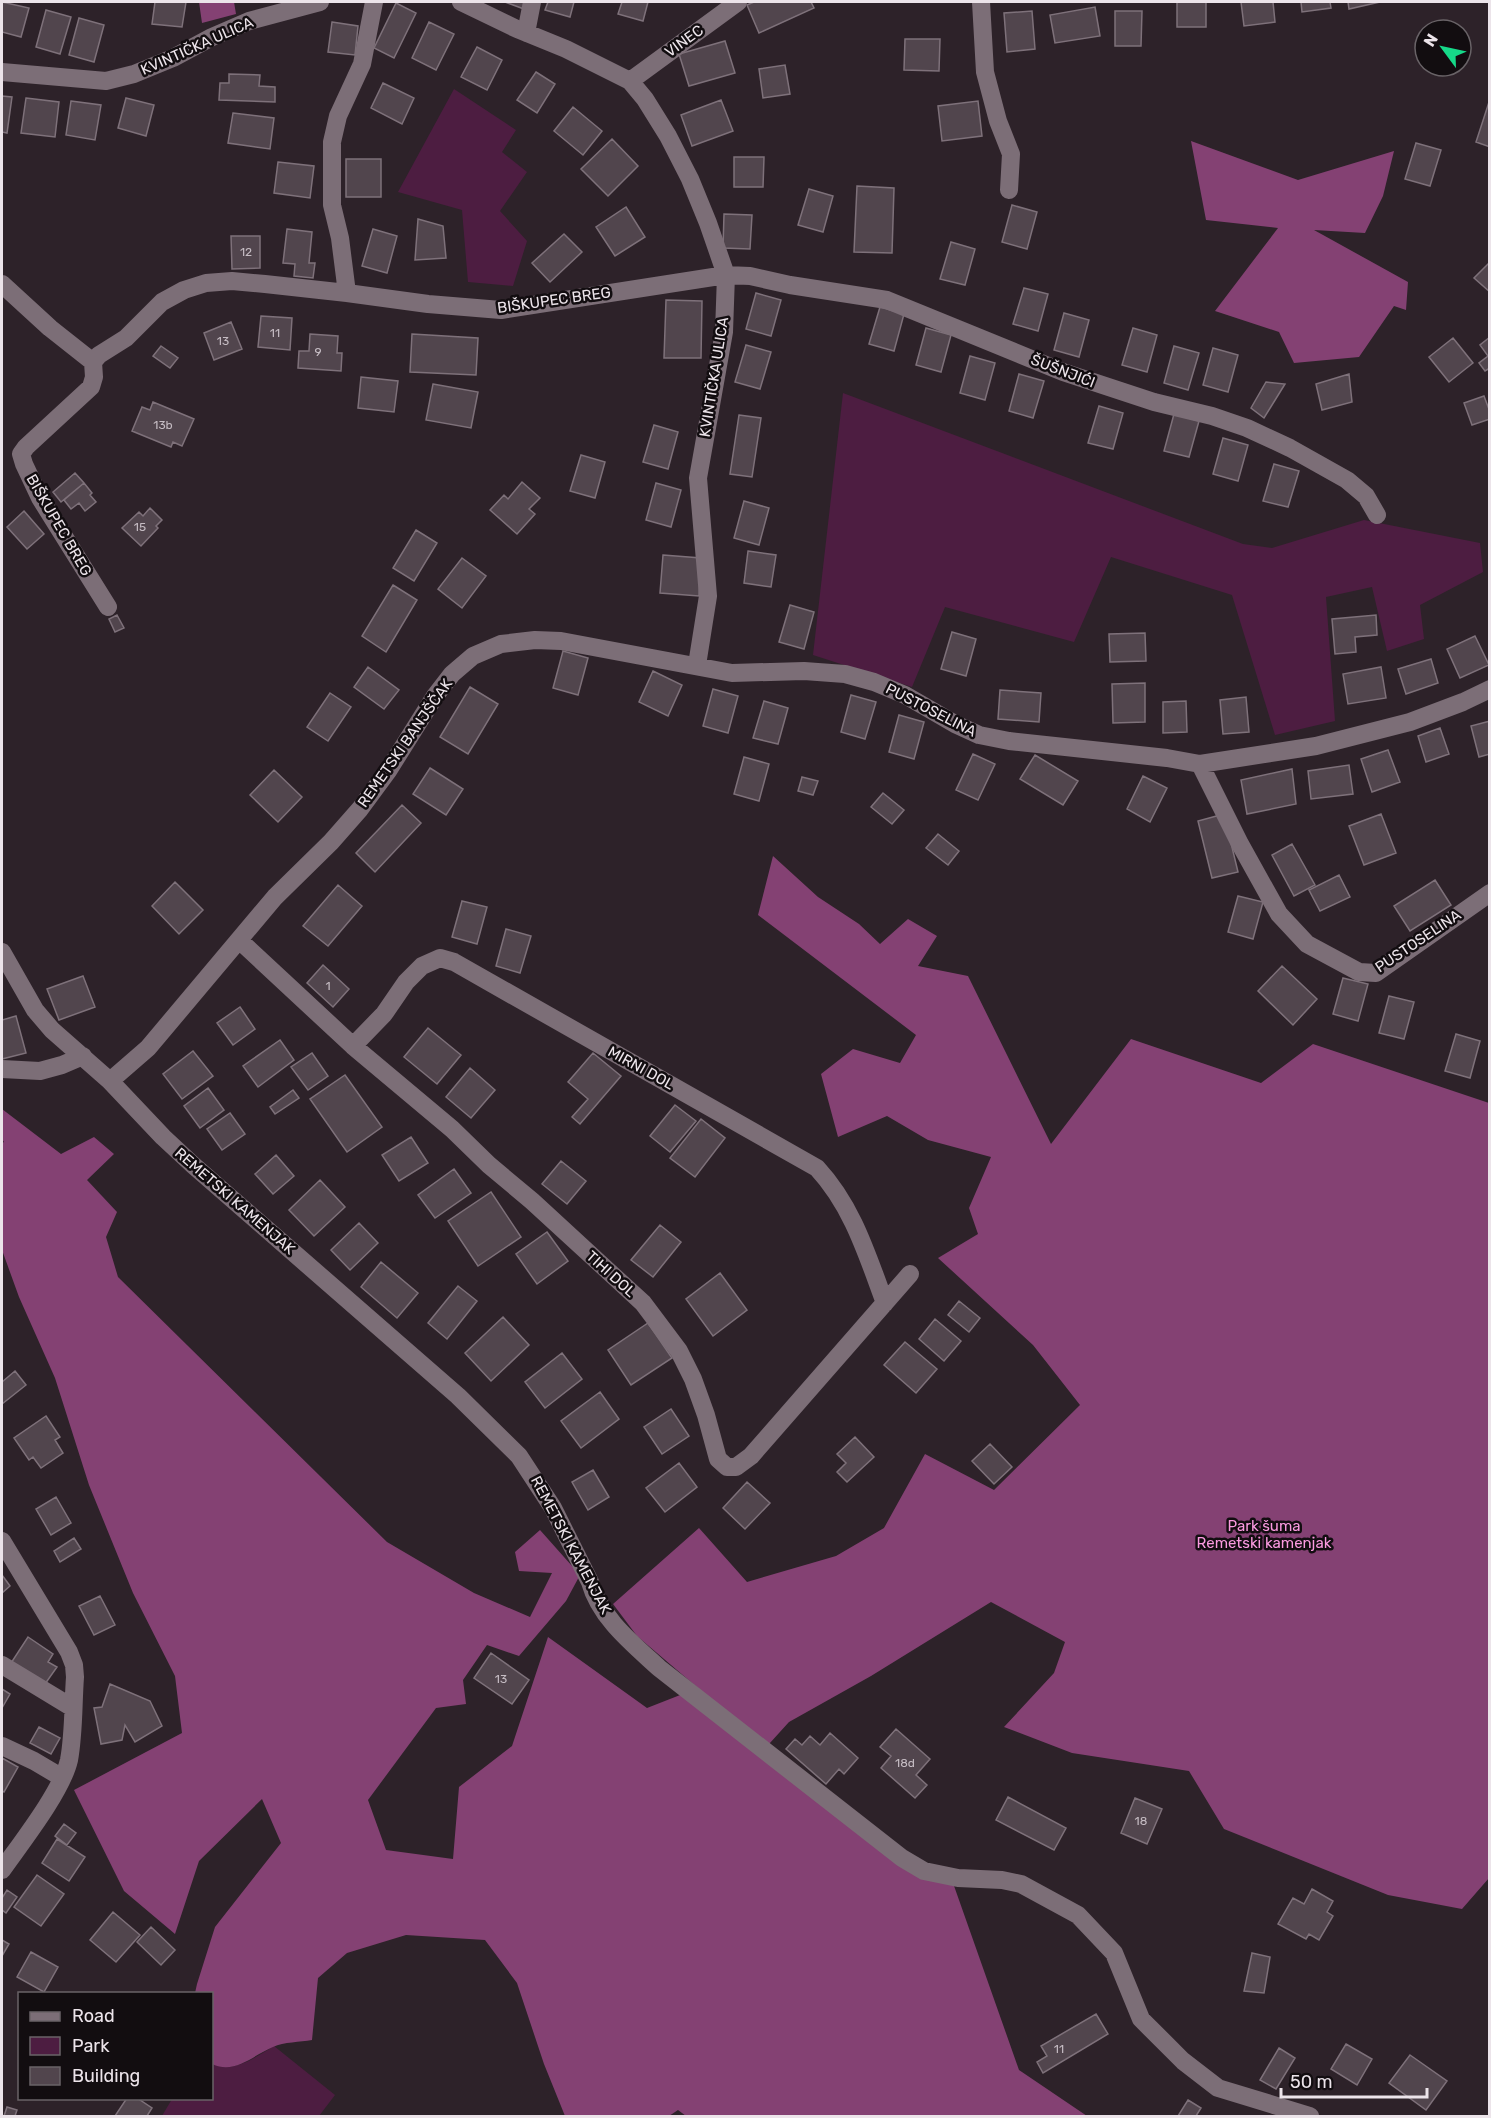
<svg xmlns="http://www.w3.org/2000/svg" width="1491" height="2118" font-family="Rubik,sans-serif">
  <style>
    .green { fill: #4d1d41 }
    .forest { fill: #844173 }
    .building { fill: #51454d; stroke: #7e717a; stroke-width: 1.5 }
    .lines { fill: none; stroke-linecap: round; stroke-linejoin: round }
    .minor { stroke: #7c6e77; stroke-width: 18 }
    .labels { text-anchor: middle; stroke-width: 5; stroke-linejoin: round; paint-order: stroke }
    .number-label { font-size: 12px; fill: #c5bcc3 }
    .street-label { font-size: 15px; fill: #ece4ea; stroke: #120d10 }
    .park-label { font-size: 15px; fill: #fb9ae0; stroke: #120d10 }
  </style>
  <rect width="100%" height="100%" fill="#2d2229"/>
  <!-- green -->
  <path class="green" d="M454,89L516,130L502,152L527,172L500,211L527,241L513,286L468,282L462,210L398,192Z
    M843,393L1243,544L1272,548L1364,520L1480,543L1483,572L1420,605L1424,639L1387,651L1372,587L1326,597L1335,721L1275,735L1232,595L1111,557L1074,642L945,607L912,687L813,655Z
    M274,2046L335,2095L319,2116H162L172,2099L212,2098V2064C233,2074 256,2057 274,2046Z"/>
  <!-- forest -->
  <path class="forest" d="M199,2H234L236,14L202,23Z
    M1191,141L1298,180L1394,151L1383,196L1365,233L1314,230L1408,282L1406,310L1394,306L1359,357L1294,363L1279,332L1215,311L1278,228L1206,220Z
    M773,856L818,897L859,924L880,944L908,919L937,936L918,966L968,976L1051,1144L1131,1039L1261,1083L1313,1044L1489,1103V1878L1462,1909L1388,1895L1224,1829L1189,1771L1072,1753L1004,1727L1054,1673L1065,1642L991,1602L871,1676L789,1722L759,1755L953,1883L1019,2070L1087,2116H686L678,2110L669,2116H565L544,2064L517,1983L485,1940L406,1935L347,1953L318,1978L312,2040C300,2042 284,2042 273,2047C253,2055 235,2075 212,2064V1994L195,1993L197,1984L215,1927L281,1843L262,1799L199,1861L175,1934L124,1891L74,1790L182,1733L175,1676L133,1593L89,1485L55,1378L19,1297L2,1250V1143L4,1142L2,1139V1109L61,1154L94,1137L114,1154L87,1180L117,1212L106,1237L118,1277L387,1542L474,1593L530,1617L552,1573L519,1571L515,1552L540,1530L580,1575L566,1601L519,1656L487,1645L463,1680L466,1704L436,1708L368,1800L386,1850L453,1859L459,1787L512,1746L548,1637L647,1708L698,1688L637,1636L613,1604L699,1528L747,1582L836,1556L884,1528L925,1454L994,1490L1080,1405L1033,1345L938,1258L978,1234L969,1208L991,1157L928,1140L887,1116L838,1137L821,1074L853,1049L900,1063L916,1035L758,915Z"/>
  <!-- building -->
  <path class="building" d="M2,2L29,8L21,37L2,32Z
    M155,2H186L182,27L152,24Z
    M505,2H527L524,9Z
    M548,2H574L570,17L545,10Z
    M622,2H648L643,21L618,14Z
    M754,2H811L814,8L759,33L747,5Z
    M1177,2H1206V27H1177Z
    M1241,2H1273L1275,22L1244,26Z
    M1301,2H1330L1331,8L1302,12Z
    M1348,2H1380L1349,9Z
    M396,3L416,13L394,58L374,48Z
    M1095,7L1100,36L1055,43L1050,15Z
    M46,10L71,17L60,54L36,47Z
    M1032,11L1035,49L1007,52L1004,13Z
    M1115,11H1142L1141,46H1115Z
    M79,18L104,25L94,62L69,55Z
    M332,22L358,26L355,55L328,52Z
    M429,22L454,34L436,70L412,58Z
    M905,39H940L939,71L904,70Z
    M725,41L735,73L689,86L679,54Z
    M477,47L502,60L487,90L461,77Z
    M785,65L790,94L763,98L759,69Z
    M536,72L555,84L537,113L517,100Z
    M229,74L260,75L259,86L275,87V102L219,100L220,83H229Z
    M383,83L414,98L402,124L371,108Z
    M2,96L12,97L7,133L2,132Z
    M26,98L59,102L55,137L21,133Z
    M126,98L154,105L146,136L118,128Z
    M1490,99V147L1476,142Z
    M721,100L733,131L692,146L681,115Z
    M71,101L101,105L95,140L66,135Z
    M978,101L982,136L942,141L938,106Z
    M573,107L602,131L583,155L554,131Z
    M233,113L274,118L270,149L228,143Z
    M612,139L638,166L608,196L581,169Z
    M1416,143L1441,150L1430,186L1405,179Z
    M734,157H764L763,187H734Z
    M346,159H381V197H346Z
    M278,162L314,166L310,198L274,193Z
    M857,186L894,188L892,253L854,252Z
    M809,189L833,196L823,232L798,225Z
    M1012,205L1037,212L1027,249L1002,242Z
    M626,207L645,237L615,256L596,227Z
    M724,214L752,215L750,249L723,248Z
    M418,219L443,226L446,258L415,260Z
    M287,229L312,232L309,263H315L313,278L294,276L295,264L283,263Z
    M373,229L397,236L387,273L362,266Z
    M564,234L582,252L550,282L532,263Z
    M231,236H260V268L232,269Z
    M951,242L975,249L965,285L940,279Z
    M1490,262V292L1474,278Z
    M1024,288L1048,294L1038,331L1013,324Z
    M756,293L781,300L771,336L746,329Z
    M666,300L702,301L701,358H664Z
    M880,307L904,314L894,351L869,344Z
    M1064,313L1089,320L1079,357L1054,350Z
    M261,316L292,318L290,350L258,347Z
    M231,322L242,349L214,360L204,333Z
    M926,328L951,335L941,372L916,365Z
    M1133,328L1157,335L1147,372L1122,365Z
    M310,334L338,336L337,353H342L341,371L298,368L299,351H309Z
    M412,334L478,338L476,375L410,372Z
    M1490,337V368L1485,371L1479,363L1488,356L1480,345Z
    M1453,338L1473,363L1449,382L1429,357Z
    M746,345L771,352L760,389L735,382Z
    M161,346L178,358L170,368L153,356Z
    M1174,346L1199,353L1188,390L1164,383Z
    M1213,348L1238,355L1228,392L1203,385Z
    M970,356L995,363L985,400L960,393Z
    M1019,374L1044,381L1033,418L1009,411Z
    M1349,374L1352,402L1322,410L1316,384Z
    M361,377L398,381L394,412L358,408Z
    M1266,382L1285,384L1264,418L1251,408Z
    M433,384L478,392L471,428L426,420Z
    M1484,396L1490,412V419L1472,425L1464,403Z
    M153,402L194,419L182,446L173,442L171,447L132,431L142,407L150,410Z
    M1099,406L1123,413L1113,449L1088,443Z
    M1174,414L1199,421L1189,457L1164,451Z
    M739,415L761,418L752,477L730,474Z
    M654,425L678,432L668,469L643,462Z
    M1223,438L1248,445L1238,481L1213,474Z
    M581,455L605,462L595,498L570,491Z
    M1274,464L1299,471L1288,507L1263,501Z
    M75,473L84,483L61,502L53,492Z
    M522,482L540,498L529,509L535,514L517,534L490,510L504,495L508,499Z
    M84,483L92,493L90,495L96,502L85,511L79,503L71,509L64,500Z
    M656,483L681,490L671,527L646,520Z
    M744,501L769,508L759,545L734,538Z
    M150,508L162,520L156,526L158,528L141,546L122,528L139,512L143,516Z
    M24,511L44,534L27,549L7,527Z
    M416,530L437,543L414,581L393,568Z
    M748,551L776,555L771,587L744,583Z
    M663,555L701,558L699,596L660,593Z
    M462,558L486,576L462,608L438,589Z
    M393,585L417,600L386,652L362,636Z
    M790,605L814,612L804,649L779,642Z
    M117,615L124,628L115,632L109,619Z
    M1376,615L1377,635L1355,637L1356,652L1335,654L1332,619Z
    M952,632L976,639L966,676L941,669Z
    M1145,633L1146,661L1110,662L1109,634Z
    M1475,636L1489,665L1460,678L1447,649Z
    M563,651L588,658L578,695L553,688Z
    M1431,659L1438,683L1406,694L1398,669Z
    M368,667L399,690L384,709L354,687Z
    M1381,667L1386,698L1348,704L1343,674Z
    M653,671L682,685L668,716L639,702Z
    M1145,683V722L1113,723L1112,684Z
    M470,687L498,704L468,754L440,737Z
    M713,689L738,696L728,733L703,726Z
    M1000,690L1041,693L1039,722L998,719Z
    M330,693L351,707L328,741L307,727Z
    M851,695L876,702L865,739L841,732Z
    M1246,697L1249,732L1223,734L1220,700Z
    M764,701L788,708L778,744L753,738Z
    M1186,701L1187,732L1163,733V702Z
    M899,715L924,722L914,759L889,752Z
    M1490,721V754L1479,757L1471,726Z
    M1440,728L1449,754L1426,762L1418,736Z
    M1388,750L1400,782L1372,792L1361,759Z
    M973,754L995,764L978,800L956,790Z
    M1035,755L1078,781L1063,805L1020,779Z
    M744,757L769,764L759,801L734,794Z
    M1349,765L1353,794L1311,799L1308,771Z
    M430,768L463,789L446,815L413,794Z
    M1292,769L1296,804L1247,814L1241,780Z
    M274,770L302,797L278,822L250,795Z
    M1143,776L1167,788L1150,822L1127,809Z
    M802,777L818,781L813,795L798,791Z
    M883,793L904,810L892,824L871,807Z
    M402,805L421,823L375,872L356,853Z
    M1224,814L1238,872L1212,878L1198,821Z
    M1381,814L1396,853L1364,865L1349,826Z
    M938,834L959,851L948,865L926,848Z
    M1292,844L1315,885L1294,896L1272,855Z
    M1339,875L1350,897L1320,911L1309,890Z
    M1435,880L1451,905L1410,931L1394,906Z
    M175,882L203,910L179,934L152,906Z
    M338,885L362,906L328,946L303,926Z
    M1238,896L1263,902L1253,939L1228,932Z
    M462,901L487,907L477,944L452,937Z
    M506,929L531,936L520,973L496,966Z
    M323,965L349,989L333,1007L307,983Z
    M1282,966L1317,999L1293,1025L1258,991Z
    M83,976L95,1007L59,1020L47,989Z
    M1343,978L1368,984L1358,1021L1333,1014Z
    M1389,996L1414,1002L1404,1039L1379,1033Z
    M240,1007L255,1029L233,1045L217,1023Z
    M16,1016L26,1053L2,1059V1020Z
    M428,1028L461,1055L437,1084L404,1057Z
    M1456,1034L1480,1041L1470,1078L1445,1071Z
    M280,1040L294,1060L258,1087L243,1066Z
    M193,1051L213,1076L182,1099L163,1074Z
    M312,1053L328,1076L308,1090L291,1067Z
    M593,1053L621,1076L580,1124L572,1117L588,1099L568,1082Z
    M470,1068L495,1090L471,1118L446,1097Z
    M345,1075L382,1127L347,1152L310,1099Z
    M208,1088L224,1110L200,1128L184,1106Z
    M293,1090L299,1098L275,1114L270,1107Z
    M675,1105L696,1121L670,1152L650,1136Z
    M230,1113L245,1134L222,1150L207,1129Z
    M701,1119L725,1138L695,1177L670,1158Z
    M411,1137L428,1163L399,1181L382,1155Z
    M276,1155L294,1176L273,1194L255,1174Z
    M561,1161L586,1181L567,1204L542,1184Z
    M454,1169L471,1193L435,1218L418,1195Z
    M320,1180L345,1207L314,1236L289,1210Z
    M491,1192L521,1237L478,1266L448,1221Z
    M359,1223L378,1243L350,1270L331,1250Z
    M660,1225L681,1242L653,1277L631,1260Z
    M547,1232L568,1261L537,1284L516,1254Z
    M381,1262L418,1293L397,1318L361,1287Z
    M720,1273L747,1310L713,1336L686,1299Z
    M458,1286L477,1301L447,1339L428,1323Z
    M959,1301L980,1318L969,1332L948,1315Z
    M503,1317L529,1345L491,1381L465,1353Z
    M935,1319L961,1341L944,1361L919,1339Z
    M648,1323L672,1358L631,1385L608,1350Z
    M905,1342L937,1369L916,1393L884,1365Z
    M562,1353L582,1379L545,1408L525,1382Z
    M15,1371L26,1385L2,1404V1382Z
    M600,1392L619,1419L581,1448L561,1421Z
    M671,1409L689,1436L662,1454L644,1427Z
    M46,1416L60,1437L55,1440L63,1453L41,1468L33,1457L29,1460L14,1438Z
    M855,1437L874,1457L847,1482L837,1472L846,1463L837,1454Z
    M990,1444L1012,1467L994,1484L972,1461Z
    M679,1463L697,1487L665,1512L646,1488Z
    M593,1470L609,1497L588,1510L572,1482Z
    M747,1482L770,1503L745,1529L723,1508Z
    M56,1497L71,1523L51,1535L36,1509Z
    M74,1538L81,1549L60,1562L54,1551Z
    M2,1575L10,1586L2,1593Z
    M100,1596L115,1625L94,1635L79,1606Z
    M28,1637L53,1654L48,1662L57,1667L45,1684L11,1663Z
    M491,1653L529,1680L512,1704L474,1678Z
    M110,1684L150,1701L162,1726L135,1742L125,1725L122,1740L101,1744L94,1708L102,1707Z
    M2,1689L10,1694L2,1708Z
    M39,1727L60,1738L51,1754L30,1743Z
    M896,1729L930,1759L916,1775L927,1785L915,1798L881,1768L891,1756L880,1747Z
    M830,1733L858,1758L844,1774L839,1769L826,1784L786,1749L795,1739L802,1745L810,1736L820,1745Z
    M2,1758L18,1767L4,1792L2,1791Z
    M1008,1797L1066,1828L1054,1850L996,1820Z
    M1135,1798L1162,1809L1147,1844L1121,1833Z
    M64,1824L76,1833L67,1845L55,1836Z
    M57,1839L85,1857L69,1881L42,1863Z
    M37,1875L64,1894L41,1926L14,1907Z
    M1312,1889L1333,1901L1327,1912L1333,1916L1319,1940L1309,1934L1306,1939L1278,1924L1293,1898L1304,1904Z
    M7,1890L17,1897L6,1913L2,1910V1898Z
    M113,1912L140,1935L116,1962L90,1940Z
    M151,1927L175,1950L161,1965L137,1942Z
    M2,1940L9,1944L2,1956Z
    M31,1952L58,1967L44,1992L17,1977Z
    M1252,1953L1270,1957L1264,1993L1244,1991Z
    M1096,2014L1108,2034L1043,2073L1037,2062L1047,2056L1041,2046Z
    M1346,2044L1372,2059L1357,2085L1331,2069Z
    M1279,2048L1295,2058L1276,2089L1260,2080Z
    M1410,2055L1447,2081L1426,2110L1389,2083Z
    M127,2098H137L152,2108L147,2116H115Z
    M1188,2100L1201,2108L1196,2116H1178Z
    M7,2107L17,2110L15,2116H4Z"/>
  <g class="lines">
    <!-- minor -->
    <path class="minor" d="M461,2L517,29L566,49L630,81L645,99L668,136L690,179L708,223L726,275L724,332L698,478L708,596L697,665
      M981,2L985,72L998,121L1011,154L1009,190
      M526,33L532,2
      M2,72L106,81L134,74L173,58L212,37L249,21L320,2
      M630,81L738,2
      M2,284L50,328L93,362L99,355L126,338L162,302L184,290L206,283L232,281L265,284L347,293L428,304L501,310L726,275L750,276L790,285L887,300L1063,372L1154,402L1212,416L1247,428L1290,448L1347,480L1366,496L1377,515
      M347,293L340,238L332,205V142L338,116L362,64L374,2
      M93,362L94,377L91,387L26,447L21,454L24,464L40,498L108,607
      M1200,764L1240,844L1279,914L1307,944L1359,972L1376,973L1490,893
      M239,940L353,1046L452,1129L489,1165L532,1201L643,1303L679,1351L693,1379L706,1415L718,1459L727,1467H736L751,1456L910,1274
      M2,952L35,1010L52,1030L110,1081L163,1137L193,1165L458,1396L519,1456L553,1508L590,1582C600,1618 633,1644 659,1668L902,1858L924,1871L958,1878L1002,1880L1021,1884L1078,1915L1114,1953L1141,2019L1183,2061L1218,2088L1310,2116
      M353,1046L384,1014L406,982L422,966L440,958L454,962L817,1168C853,1207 867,1255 885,1303
      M2,1069L40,1071L62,1065L83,1056
      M110,1081L148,1048L275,897L331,842L360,809L388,771L435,696L452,674L473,656L501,644L535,640L561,641L732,673L804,671L845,674L874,682L905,695L955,724L979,735L1009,741L1167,758L1200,764L1316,746L1410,722L1463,702L1490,689
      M2,1541L69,1652L74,1665L75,1677C73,1704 74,1733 69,1760C62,1791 21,1843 2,1870
      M2,1665L73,1708
      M2,1746L34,1761L61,1777"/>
  </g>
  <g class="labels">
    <!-- number labels -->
    <g class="number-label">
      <text x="246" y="256">12</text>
      <text x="275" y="337">11</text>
      <text x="223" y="345">13</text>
      <text x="318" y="356">9</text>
      <text x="163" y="429">13b</text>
      <text x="140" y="531">15</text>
      <text x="328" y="990">1</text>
      <text x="501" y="1683">13</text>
      <text x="905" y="1767">18d</text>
      <text x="1141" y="1825">18</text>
      <text x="1059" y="2053">11</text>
    </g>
    <!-- street labels -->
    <g class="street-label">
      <text transform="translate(684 41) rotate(-36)" y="5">VINEC</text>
      <text transform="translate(197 46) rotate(-24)" y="5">KVINTIČKA ULICA</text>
      <text transform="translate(554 300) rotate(-8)" y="5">BIŠKUPEC BREG</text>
      <text transform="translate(1063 371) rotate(21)" y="5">ŠUŠNJIĆI</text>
      <text transform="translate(714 377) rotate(-81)" y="5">KVINTIČKA ULICA</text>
      <text transform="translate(59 525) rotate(60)" y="5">BIŠKUPEC BREG</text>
      <text transform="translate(931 710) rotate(27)" y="5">PUSTOSELINA</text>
      <text transform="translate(405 743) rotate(-55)" y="5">REMETSKI BANJŠČAK</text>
      <text transform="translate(1418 941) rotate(-34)" y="5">PUSTOSELINA</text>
      <text transform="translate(641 1068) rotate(29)" y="5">MIRNI DOL</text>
      <text transform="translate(235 1201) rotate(41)" y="5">REMETSKI KAMENJAK</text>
      <text transform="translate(611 1274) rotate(42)" y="5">TIHI DOL</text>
      <text transform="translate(571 1545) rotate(62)" y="5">REMETSKI KAMENJAK</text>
    </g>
    <!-- park labels -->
    <g class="park-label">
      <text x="1264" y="1531">Park šuma<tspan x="1264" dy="17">Remetski kamenjak</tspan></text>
    </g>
  </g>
  <!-- border -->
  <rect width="1491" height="2118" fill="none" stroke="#ece4ea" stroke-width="6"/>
  <!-- legend -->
  <rect x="18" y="1992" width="195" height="108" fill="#120d10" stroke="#696367" stroke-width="1.5"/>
  <rect x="30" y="2012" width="30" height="9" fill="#7c6e77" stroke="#696367" stroke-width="1.5"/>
  <text x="72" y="2022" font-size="18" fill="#ece4ea">Road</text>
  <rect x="30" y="2037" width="30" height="18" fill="#4d1d41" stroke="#696367" stroke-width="1.5"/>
  <text x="72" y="2052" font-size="18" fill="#ece4ea">Park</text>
  <rect x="30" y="2067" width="30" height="18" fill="#51454d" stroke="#696367" stroke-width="1.5"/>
  <text x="72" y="2082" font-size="18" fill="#ece4ea">Building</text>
  <!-- north arrow -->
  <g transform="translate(1443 48) rotate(303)"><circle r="28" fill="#120d10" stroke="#696367" stroke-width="1.5"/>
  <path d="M0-4.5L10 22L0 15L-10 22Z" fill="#16d989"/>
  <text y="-9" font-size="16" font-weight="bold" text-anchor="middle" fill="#ece4ea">N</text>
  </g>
  <!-- scale -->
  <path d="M1281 2088v9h146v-9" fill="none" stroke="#ece4ea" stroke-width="3"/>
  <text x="1290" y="2088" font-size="18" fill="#ece4ea" stroke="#120d10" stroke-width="4.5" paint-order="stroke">50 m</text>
</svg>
